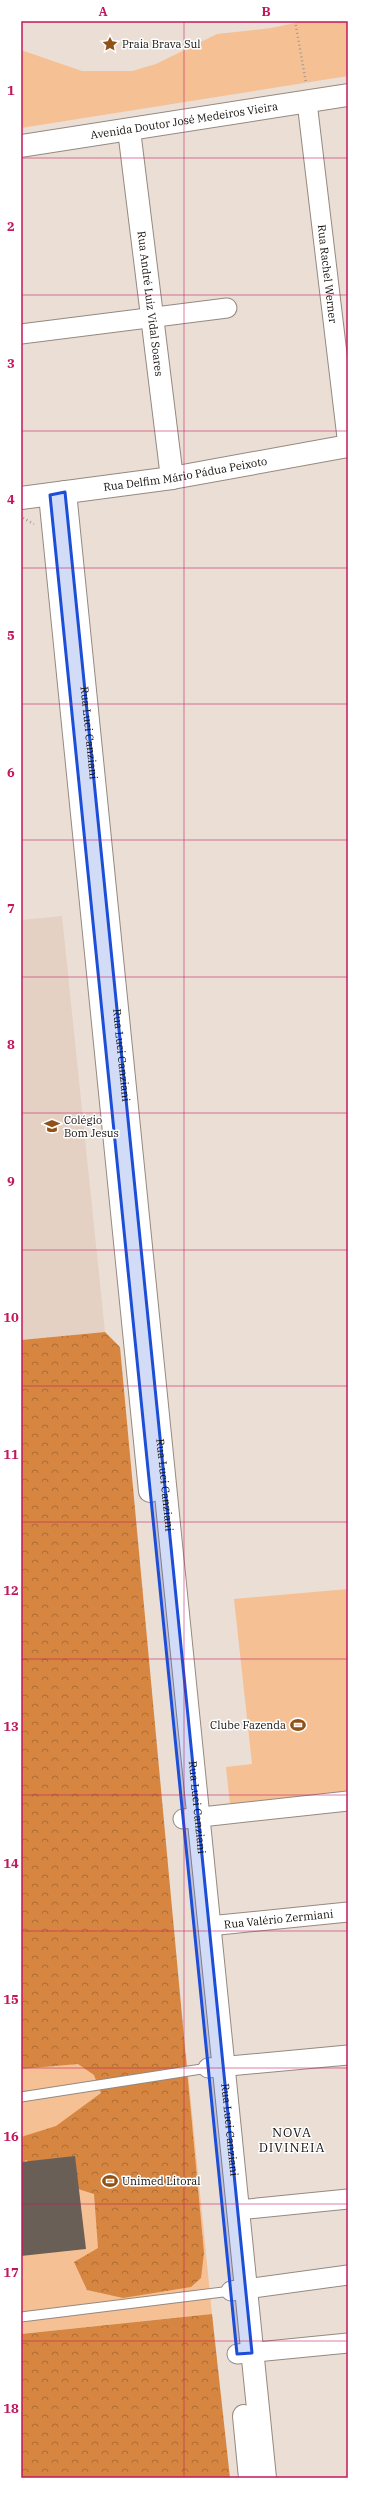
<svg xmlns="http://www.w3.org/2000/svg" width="369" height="2499" font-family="'IBM Plex Serif',serif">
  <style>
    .built { fill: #e5d1c3 }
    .green { fill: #f6c095 }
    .forest { fill: url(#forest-crowns) }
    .building { fill: #6a5f56 }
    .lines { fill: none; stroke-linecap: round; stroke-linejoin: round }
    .lane-casing { stroke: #958980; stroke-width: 11 }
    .street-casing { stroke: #958980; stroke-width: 21 }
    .secondary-casing { stroke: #958980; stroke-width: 24 }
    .path { stroke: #a29891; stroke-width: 2.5; stroke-dasharray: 1 3; stroke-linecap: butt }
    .lane { stroke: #fff; stroke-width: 9 }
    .street { stroke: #fff; stroke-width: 19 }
    .secondary { stroke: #fff; stroke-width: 22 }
    .marked { fill: #1d4ed8; fill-opacity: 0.2; stroke: #1d4ed8; stroke-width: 3; stroke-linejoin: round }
    .grid { fill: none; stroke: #c2185b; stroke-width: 1; stroke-opacity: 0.55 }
    .labels { text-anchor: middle; stroke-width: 3; stroke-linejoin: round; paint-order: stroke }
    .poi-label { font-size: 11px; fill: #14100d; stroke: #fff; text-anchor: start }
    .street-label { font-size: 11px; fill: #14100d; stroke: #fff }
    .quarter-label { font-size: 13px; letter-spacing: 1px; fill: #14100d; stroke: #fff }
    .neatline { fill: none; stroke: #c2185b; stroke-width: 1.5 }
    .grid-label { font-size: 13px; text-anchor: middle; font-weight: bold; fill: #c2185b }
  </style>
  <defs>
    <pattern id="forest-crowns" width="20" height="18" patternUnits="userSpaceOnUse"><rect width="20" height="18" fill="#d68640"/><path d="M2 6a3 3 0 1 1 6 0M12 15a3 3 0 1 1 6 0" fill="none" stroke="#ac6c34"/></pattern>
  </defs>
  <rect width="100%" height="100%" fill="#ebded5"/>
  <!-- built -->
  <path class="built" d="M62,916L105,1332L21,1340V920Z"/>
  <!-- green -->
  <path class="green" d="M304,21H348V76L21,128V50L82,71H132L156,64L217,34L271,28Z
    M348,1589V1795L230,1805L226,1767L252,1764L234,1599Z
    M186,2053L212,2314L21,2334V2069Z"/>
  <!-- forest -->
  <path class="forest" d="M105,1332L120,1347L204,2253L201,2278L191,2287L123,2298L87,2290L74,2262L98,2248L94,2194L62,2184L26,2160L21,2164V2137L56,2126L101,2093L94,2075L78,2064L21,2069V1340Z
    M212,2314L230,2478H21V2334Z"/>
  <!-- building -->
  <path class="building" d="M75,2156L86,2249L21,2256V2162Z"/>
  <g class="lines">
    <defs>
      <path id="lane" d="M21,2097L208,2068
        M21,2317L231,2291"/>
      <g id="street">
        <path id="s1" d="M307,102L348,446"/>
        <path d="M21,334L227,308"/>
        <path d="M183,1819L348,1801"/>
        <path id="s2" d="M209,1926L348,1912"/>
        <path d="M208,2068L348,2055"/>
        <path d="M238,2210L348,2199"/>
        <path d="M231,2291L348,2275"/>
        <path d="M237,2354L348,2343"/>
      </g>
      <g id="secondary">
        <path id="s3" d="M129,130L172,478"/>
        <path id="s4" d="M21,146L348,95"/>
        <path id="s5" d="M65,492L265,2478"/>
        <path d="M50,495L150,1491"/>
        <path id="s6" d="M21,498L172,478L348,446"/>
        <path d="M244,2416L250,2478"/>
      </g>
    </defs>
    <!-- lane casing -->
    <use href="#lane" class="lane-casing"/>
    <!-- street casing -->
    <use href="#street" class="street-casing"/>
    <!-- secondary casing -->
    <use href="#secondary" class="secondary-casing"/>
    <!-- path -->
    <path class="path" d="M295,21L306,83
      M23,518L34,524"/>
    <!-- lane -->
    <use href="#lane" class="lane"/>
    <!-- street -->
    <use href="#street" class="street"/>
    <!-- secondary -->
    <use href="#secondary" class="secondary"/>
  </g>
  <!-- marked area -->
  <path class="marked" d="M65,492L252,2353L237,2354L50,495Z"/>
  <!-- grid -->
  <path class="grid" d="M184,21V2478M21,158H348M21,295H348M21,431H348M21,568H348M21,704H348M21,840H348M21,977H348M21,1113H348M21,1250H348M21,1386H348M21,1522H348M21,1659H348M21,1795H348M21,1931H348M21,2068H348M21,2204H348M21,2341H348"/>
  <!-- icons -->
  <defs>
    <symbol id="sight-bare" viewBox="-9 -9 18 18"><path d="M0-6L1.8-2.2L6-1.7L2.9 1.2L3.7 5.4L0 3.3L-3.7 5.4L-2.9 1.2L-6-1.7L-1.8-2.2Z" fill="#905217" stroke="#fff" stroke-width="2.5" paint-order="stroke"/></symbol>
    <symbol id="school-bare" viewBox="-9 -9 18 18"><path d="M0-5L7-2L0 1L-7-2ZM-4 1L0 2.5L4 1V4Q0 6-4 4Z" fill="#905217" stroke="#fff" stroke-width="2.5" paint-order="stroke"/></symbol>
    <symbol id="stadium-bare" viewBox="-9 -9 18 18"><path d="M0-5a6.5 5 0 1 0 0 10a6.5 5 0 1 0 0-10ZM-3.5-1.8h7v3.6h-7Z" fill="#905217" stroke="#fff" stroke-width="2.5" paint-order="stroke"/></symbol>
  </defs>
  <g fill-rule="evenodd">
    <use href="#sight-bare" x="99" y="33" width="22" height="22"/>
    <use href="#school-bare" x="41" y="1115" width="22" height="22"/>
    <use href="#stadium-bare" x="287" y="1714" width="22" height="22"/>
    <use href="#stadium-bare" x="99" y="2170" width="22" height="22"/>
  </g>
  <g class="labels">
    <!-- poi labels -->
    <g class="poi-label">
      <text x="122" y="48">Praia Brava Sul</text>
      <text x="64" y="1124">Colégio<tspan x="64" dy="13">Bom Jesus</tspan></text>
      <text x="286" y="1729" text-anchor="end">Clube Fazenda</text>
      <text x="122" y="2185">Unimed Litoral</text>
    </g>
    <!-- street labels -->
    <g class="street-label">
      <text dy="4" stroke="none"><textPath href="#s4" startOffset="165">Avenida Doutor José Medeiros Vieira</textPath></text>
      <text dy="4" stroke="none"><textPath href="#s1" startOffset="173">Rua Rachel Werner</textPath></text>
      <text dy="4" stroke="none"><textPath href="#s3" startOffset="175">Rua André Luiz Vidal Soares</textPath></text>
      <text dy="4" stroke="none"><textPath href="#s6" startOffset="166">Rua Delfim Mário Pádua Peixoto</textPath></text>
      <text dy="4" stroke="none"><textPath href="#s5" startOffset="242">Rua Luci Canziani</textPath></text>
      <text dy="4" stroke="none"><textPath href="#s5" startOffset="566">Rua Luci Canziani</textPath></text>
      <text dy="4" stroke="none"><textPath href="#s5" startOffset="998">Rua Luci Canziani</textPath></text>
      <text dy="4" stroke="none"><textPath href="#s5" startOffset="1322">Rua Luci Canziani</textPath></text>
      <text dy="4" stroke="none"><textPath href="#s2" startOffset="70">Rua Valério Zermiani</textPath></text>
      <text dy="4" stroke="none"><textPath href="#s5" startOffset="1646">Rua Luci Canziani</textPath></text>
    </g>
    <!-- quarter labels -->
    <g class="quarter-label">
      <text x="292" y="2137">NOVA<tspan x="292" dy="15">DIVINEIA</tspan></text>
    </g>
  </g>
  <!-- border -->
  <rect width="369" height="2499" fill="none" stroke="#ffffff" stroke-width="44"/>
  <rect x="22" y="22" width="325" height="2455" class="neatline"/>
  <g class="grid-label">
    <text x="103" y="16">A</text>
    <text x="266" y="16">B</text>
    <text x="11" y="95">1</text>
    <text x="11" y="231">2</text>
    <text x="11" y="368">3</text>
    <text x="11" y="504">4</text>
    <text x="11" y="640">5</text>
    <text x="11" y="777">6</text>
    <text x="11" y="913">7</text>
    <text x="11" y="1049">8</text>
    <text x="11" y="1186">9</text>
    <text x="11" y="1322">10</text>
    <text x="11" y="1459">11</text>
    <text x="11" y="1595">12</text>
    <text x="11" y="1731">13</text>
    <text x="11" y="1868">14</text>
    <text x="11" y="2004">15</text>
    <text x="11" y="2141">16</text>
    <text x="11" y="2277">17</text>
    <text x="11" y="2413">18</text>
  </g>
</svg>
